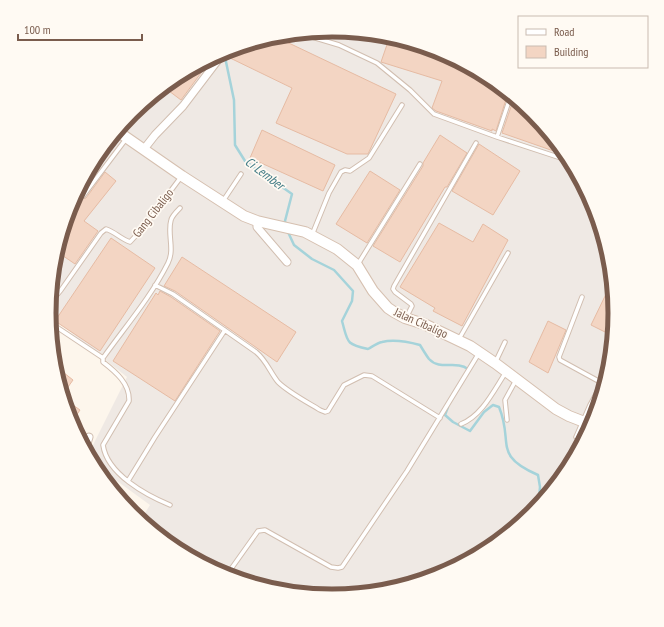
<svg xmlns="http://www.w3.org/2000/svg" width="664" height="627" font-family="'PT Sans Narrow',sans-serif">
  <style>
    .industrial { fill: #efe9e4 }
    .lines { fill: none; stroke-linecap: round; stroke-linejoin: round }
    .stream { stroke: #a5d3da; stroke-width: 2.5 }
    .building { fill: #f3d5c3; stroke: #e6bba3 }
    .service-casing { stroke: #d1beb0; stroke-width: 5.5 }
    .minor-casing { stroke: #d1beb0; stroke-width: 9 }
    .secondary-casing { stroke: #d6c0b0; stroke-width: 12 }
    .service { stroke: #fff; stroke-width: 3.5 }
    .minor { stroke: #fff; stroke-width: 7 }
    .secondary { stroke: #fff; stroke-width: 10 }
    .labels { text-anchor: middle; stroke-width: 3.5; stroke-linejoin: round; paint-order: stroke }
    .street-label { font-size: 12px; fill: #7a5c4d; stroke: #fffaf3 }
    .water-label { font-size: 13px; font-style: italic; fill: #437c86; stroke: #fffaf3 }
    .rim { fill: none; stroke: #7a5c4d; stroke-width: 5 }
  </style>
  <rect width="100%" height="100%" fill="#fdf6ec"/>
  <!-- industrial -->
  <path class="industrial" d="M332,30L388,35L441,52L490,78L533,113L568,156L594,205L610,258L615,314L610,369L594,422L568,471L532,514L489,549L440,576L387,592L332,597L276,592L223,575L174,549L140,521L150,505L91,462L88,455L127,377L49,315V313L54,258L70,205L96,156L132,113L175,78L224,51L277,35Z"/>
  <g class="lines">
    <!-- stream -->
    <path class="stream" d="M221,53L225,57L234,100L235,145L245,161L292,194L285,221L286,225
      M288,232L294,245L312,259L334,270L353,291L352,301L342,321C348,342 345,344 368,349C372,347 377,343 382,342C394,339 409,342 420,345C423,350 426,355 429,359C440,371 456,360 468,369L467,371
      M448,407L445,415L453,422L470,431L484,412L493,405L499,407C514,443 492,455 538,475L540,487L538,507"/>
  </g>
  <!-- building -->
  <path class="building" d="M274,36L396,94L368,154H347L276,123L292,88L228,57L232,49Z
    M390,36L441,52L490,78L508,93L496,131L492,129V131L436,111L432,108L442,81L381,62Z
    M212,58L181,100L165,88L175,78Z
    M514,98L533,113L568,156L502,133Z
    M262,130L335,165L323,191L250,158Z
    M440,135L467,153L447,187H445L400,262L373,246L423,166V163Z
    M479,144L520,171L493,215L452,191Z
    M370,171L400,190L367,243L336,224Z
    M105,172L116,181L84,221L98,231L75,264L56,251L69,210L72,212L82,199L86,198Z
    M439,223L473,242L483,224L508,240L462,326L433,311L435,308L400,287Z
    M111,238L155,268L100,351L55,321Z
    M182,257L296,332L277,362L175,291L164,286Z
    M608,290L613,293L616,314L613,336L591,325Z
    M160,291L171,297L220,331L175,401L113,361L156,293L158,295Z
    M548,321L566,330L548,373L529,362Z
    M54,365L73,380L68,387L57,378Z
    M73,405L80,410L71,423L67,413Z"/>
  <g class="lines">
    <defs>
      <path id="service" d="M299,33L339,45L377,63L410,90L434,114L497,137L570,161
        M497,137L511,95
        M83,196L126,139
        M223,201L241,174
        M312,235L329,193L341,172L345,170L350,171L369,158L402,105
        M358,264L420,164
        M155,285L173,294L256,352C266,360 270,372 278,382C288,392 307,402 320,410L325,412L328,411L344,385L364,375L372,376L440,418
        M582,297L559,357L560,360L602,383
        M50,303L61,290L101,233L106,229C115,232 121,239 130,242L143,228L181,177
        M406,318L412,306L411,304L395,292L393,289L394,286L476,143
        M49,322L103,358
        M459,339L508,253
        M496,361L505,342
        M507,420L505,400L516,380
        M461,424C482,416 494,390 506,372
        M576,437L590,405L607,374H609
        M128,481L155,437L225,330
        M170,505C146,495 107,474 103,445L129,401C130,384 116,372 103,362V358C125,327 151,297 168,263C175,249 167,234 171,220C172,216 177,211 180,208
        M226,576L258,531L265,530L331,567L338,568L342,567L407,471L479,353"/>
      <path id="minor" d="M144,149L155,135L183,106L218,60
        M257,221V227L287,262
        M84,449L86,447L89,437"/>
      <path id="secondary" d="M117,131L182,176L244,216L257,221L305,232L337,249L357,265L373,291L388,308L394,312L405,318L424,324L470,346L495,363L556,409L569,416L592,425"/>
    </defs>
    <!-- service casing -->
    <use href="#service" class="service-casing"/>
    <!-- minor casing -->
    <use href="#minor" class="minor-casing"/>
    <!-- secondary casing -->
    <use href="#secondary" class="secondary-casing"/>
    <!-- service -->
    <use href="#service" class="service"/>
    <!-- minor -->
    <use href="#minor" class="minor"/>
    <!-- secondary -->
    <use href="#secondary" class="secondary"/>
  </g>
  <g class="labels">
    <!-- street labels -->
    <g class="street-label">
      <text transform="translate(153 213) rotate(-52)" y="4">Gang Cibaligo</text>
      <text transform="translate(421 323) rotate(24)" y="4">Jalan Cibaligo</text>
    </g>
    <!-- water labels -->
    <g class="water-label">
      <text transform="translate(265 173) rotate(37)" y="5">Ci Lember</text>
    </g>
  </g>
  <!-- crop -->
  <path d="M0 0H664V627H0ZM56 313a276 276 0 1 1 552 0a276 276 0 1 1-552 0Z" fill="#fffaf3" fill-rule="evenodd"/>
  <path class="rim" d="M56 313a276 276 0 1 1 552 0a276 276 0 1 1-552 0Z"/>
  <!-- legend -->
  <rect x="518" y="16" width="130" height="52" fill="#fffaf3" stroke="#cabbb1"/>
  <rect x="526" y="29" width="20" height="6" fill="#ffffff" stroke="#cabbb1"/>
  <text x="554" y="36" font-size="12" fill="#7a5c4d">Road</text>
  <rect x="526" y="46" width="20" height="12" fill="#f3d5c3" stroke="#cabbb1"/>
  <text x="554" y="56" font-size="12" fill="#7a5c4d">Building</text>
  <!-- scale -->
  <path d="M18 34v6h124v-6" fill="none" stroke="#7a5c4d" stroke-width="2"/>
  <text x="24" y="34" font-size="12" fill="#7a5c4d" stroke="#fffaf3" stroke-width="3" paint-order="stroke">100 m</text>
</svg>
